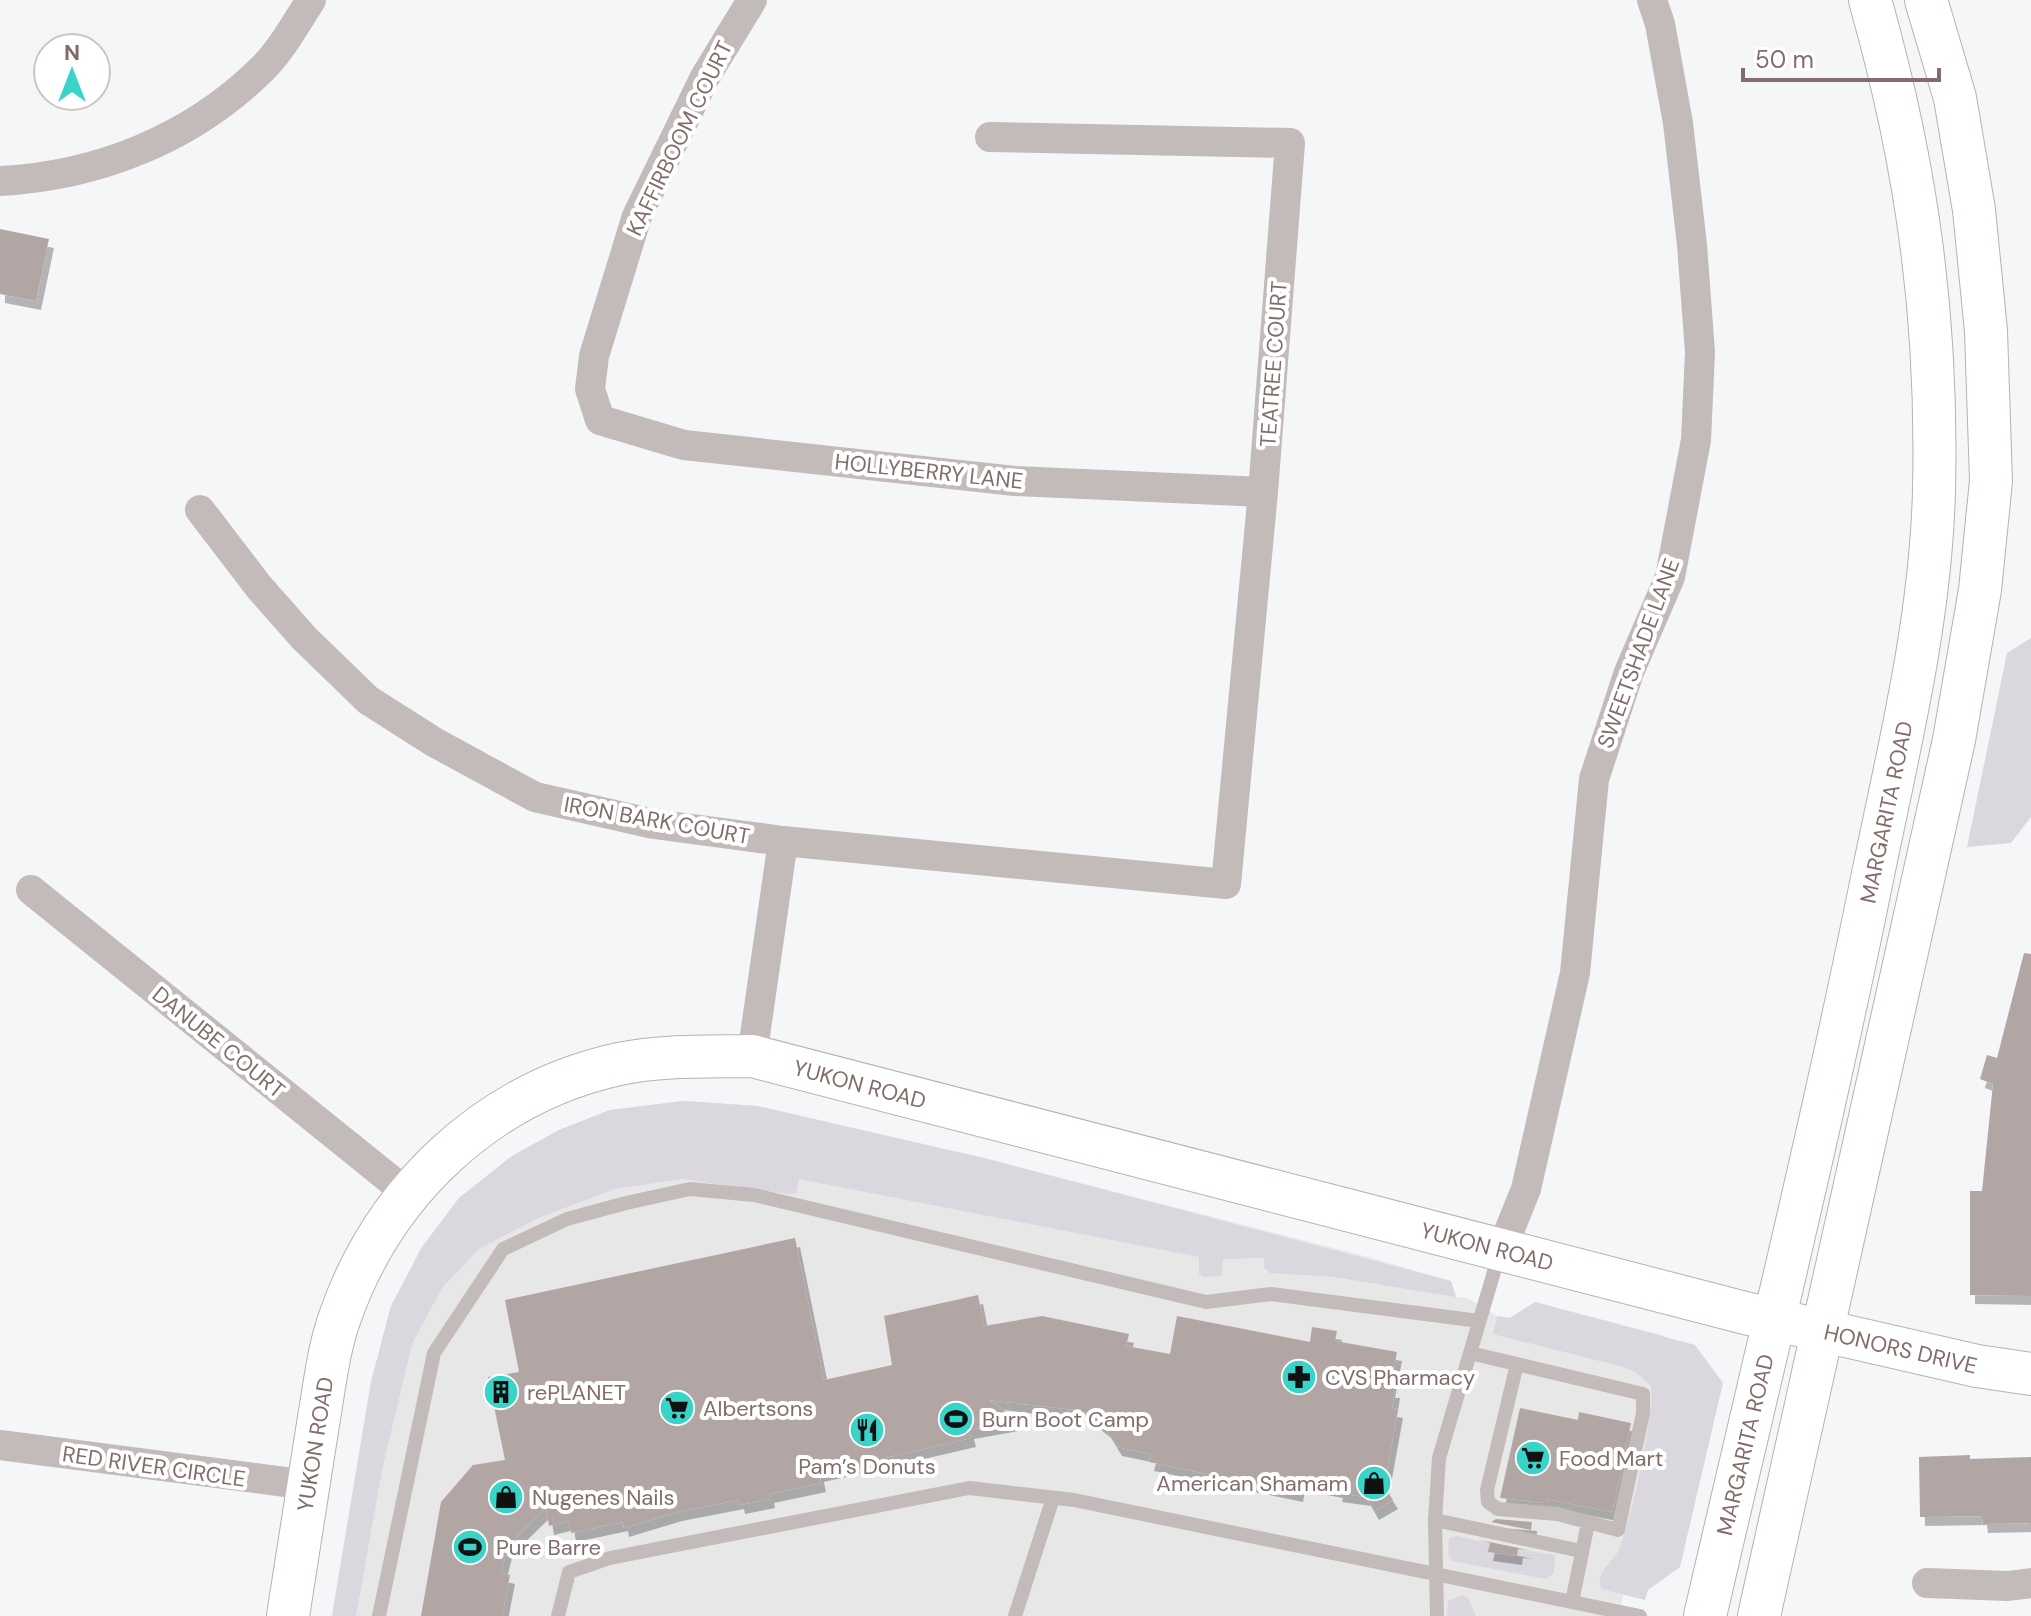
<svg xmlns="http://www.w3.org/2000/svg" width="2031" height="1616" font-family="'DM Sans',sans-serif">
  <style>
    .built { fill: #e8e7e8 }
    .green { fill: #dad7de }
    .building { fill: #b2a6a5; filter: url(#shadow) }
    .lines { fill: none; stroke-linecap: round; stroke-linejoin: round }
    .secondary-casing { stroke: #b9b1af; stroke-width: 44 }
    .lane { stroke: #c2bbba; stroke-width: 14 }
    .street { stroke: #c2bbba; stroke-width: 30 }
    .secondary { stroke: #fff; stroke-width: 42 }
    .labels { text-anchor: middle; stroke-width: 8; stroke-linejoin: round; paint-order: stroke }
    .street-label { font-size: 22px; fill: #836d6a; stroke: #fff }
    .poi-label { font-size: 22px; fill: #836d6a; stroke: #fff; text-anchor: start }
  </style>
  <defs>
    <filter id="shadow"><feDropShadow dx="5" dy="9" stdDeviation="0" flood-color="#0004"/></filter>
  </defs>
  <rect width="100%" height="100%" fill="#f5f6f8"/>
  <!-- built -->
  <path class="built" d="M683,1101L758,1106L988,1159L1364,1256L1451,1281L1456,1297L1467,1298L1497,1316L1510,1318L1535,1302L1662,1335L1671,1351L1619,1616H332L371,1382L391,1306L422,1247L459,1198L512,1156L559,1130L610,1110Z"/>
  <!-- green -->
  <path class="green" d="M2031,638V817L2011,843L1967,847L2007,653Z
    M683,1101L758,1106L988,1159L1451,1281L1456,1297L1334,1277L1270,1273L1264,1268V1258L1223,1259L1222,1276L1203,1277L1199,1274V1257L799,1179L796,1193L789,1194L682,1179L615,1189L538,1218L479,1249L442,1288L412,1344L382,1470L356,1616H332L371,1382L391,1306L422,1247L459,1198L512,1156L559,1130L610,1110Z
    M1535,1302L1695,1345L1723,1383L1680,1567L1648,1590L1645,1600L1601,1589C1595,1568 1615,1563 1620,1547C1631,1519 1655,1412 1651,1386L1637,1373L1623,1367L1493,1334L1497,1316L1510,1318Z
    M1457,1536L1490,1543L1489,1552L1516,1556L1518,1549L1555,1555L1554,1573L1546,1579L1452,1561L1448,1553L1449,1538Z
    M1463,1595L1468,1598L1476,1616H1447L1448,1601Z"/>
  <!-- building -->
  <path class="building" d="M0,229L49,239L36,301L0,294Z
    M2024,953L2031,954V1296L1970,1295V1191H1982L1993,1084L1980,1079L1987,1055L1997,1058Z
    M795,1238L824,1380L892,1365L884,1316L978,1295L984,1326L1042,1316L1129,1334L1126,1346L1170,1354L1177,1316L1310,1342L1312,1327L1337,1331L1335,1341L1397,1352L1390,1389H1395L1392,1408L1398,1409L1384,1486L1393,1500L1374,1511L1366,1497L1337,1493L1338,1489L1300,1482L1298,1493L1149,1462L1151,1454L1117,1447L1106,1429L1084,1411L989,1400L1019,1421L969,1430L971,1438L819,1473L821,1483L769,1494L770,1499L740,1505L739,1500L677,1512L624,1528L623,1522L571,1533L569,1521L549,1526L546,1508L508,1545L501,1573L510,1575L502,1616H421L441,1502L473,1465L505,1460L488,1377L519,1372L505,1300Z
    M1520,1408L1578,1420L1579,1412L1631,1423L1612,1512L1547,1499L1546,1503L1500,1498Z
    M1970,1455V1459L2031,1457V1523L1983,1524L1982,1516L1920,1517L1919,1457Z
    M1496,1519L1532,1522L1531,1530L1491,1522Z
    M1480,1540L1528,1550L1518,1549L1517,1556L1488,1552L1490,1543Z"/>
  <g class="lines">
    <defs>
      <g id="secondary">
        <path id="s1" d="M288,1616C298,1552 308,1488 318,1424C324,1390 328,1350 340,1317C384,1191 487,1093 619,1064C662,1055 708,1057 752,1056L1745,1313L1977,1366L2031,1374"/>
        <path id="s2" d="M1705,1616C1762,1369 1823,1122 1873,874C1899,748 1931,619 1934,490C1938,317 1917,166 1870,0"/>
        <path d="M1759,1616L1954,740L1980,590L1991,481L1986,331L1974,210L1955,98L1926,0"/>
      </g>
    </defs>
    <!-- secondary casing -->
    <use href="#secondary" class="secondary-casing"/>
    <!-- lane -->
    <path class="lane" d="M1470,1353L1643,1394V1413L1618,1530L1557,1514L1498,1509L1488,1502L1487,1490L1517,1364
      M1435,1520L1581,1551
      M1572,1602L1588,1523
      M379,1616L434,1353L503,1249L567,1219L626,1203L690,1189L754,1195L1206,1302L1271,1294L1479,1321
      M558,1616L569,1572L610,1558L969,1488L1074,1500L1640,1616
      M1015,1616L1053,1498
      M1437,1616L1435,1520L1439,1458L1499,1255"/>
    <!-- street -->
    <path class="street" d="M752,0L705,77L637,216L594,356L590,389L600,420L684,445L1015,481L1263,492
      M0,181C97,176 191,139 261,70C281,51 296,23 311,0
      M200,510L259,587L304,638L368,700L434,742L535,797L654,824L783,841L1226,884L1263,492L1290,143L990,137
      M31,890L407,1193
      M752,1056L783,841
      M1501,1251L1526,1189L1575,973L1594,779L1629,672L1670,577L1696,440L1700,352L1692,245L1678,123L1660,24L1652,0
      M0,1445L308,1485
      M1927,1583L2008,1586L2031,1583"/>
    <!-- secondary -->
    <use href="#secondary" class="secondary"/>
  </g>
  <!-- icons -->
  <defs>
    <symbol id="pharmacy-disc" viewBox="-11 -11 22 22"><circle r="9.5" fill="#3ad3c8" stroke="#fff"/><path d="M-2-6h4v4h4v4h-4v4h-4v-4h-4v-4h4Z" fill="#111"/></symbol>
    <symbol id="building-disc" viewBox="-11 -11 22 22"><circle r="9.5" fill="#3ad3c8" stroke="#fff"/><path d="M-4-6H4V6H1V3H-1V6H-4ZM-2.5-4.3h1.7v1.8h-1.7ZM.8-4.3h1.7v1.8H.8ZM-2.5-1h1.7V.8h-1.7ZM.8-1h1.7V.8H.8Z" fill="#111"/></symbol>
    <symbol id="supermarket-disc" viewBox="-11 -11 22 22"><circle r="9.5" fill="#3ad3c8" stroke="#fff"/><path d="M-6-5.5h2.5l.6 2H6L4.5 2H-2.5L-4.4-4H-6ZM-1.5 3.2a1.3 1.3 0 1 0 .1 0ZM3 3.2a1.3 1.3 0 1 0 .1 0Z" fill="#111"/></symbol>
    <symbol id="stadium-disc" viewBox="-11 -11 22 22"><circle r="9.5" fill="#3ad3c8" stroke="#fff"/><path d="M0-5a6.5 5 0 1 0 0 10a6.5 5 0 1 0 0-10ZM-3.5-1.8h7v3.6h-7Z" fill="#111"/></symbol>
    <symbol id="restaurant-disc" viewBox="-11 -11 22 22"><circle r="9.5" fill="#3ad3c8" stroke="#fff"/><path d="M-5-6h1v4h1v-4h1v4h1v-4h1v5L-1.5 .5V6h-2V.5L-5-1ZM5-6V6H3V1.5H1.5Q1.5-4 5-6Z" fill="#111"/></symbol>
    <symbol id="shop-disc" viewBox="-11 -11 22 22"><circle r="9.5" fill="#3ad3c8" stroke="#fff"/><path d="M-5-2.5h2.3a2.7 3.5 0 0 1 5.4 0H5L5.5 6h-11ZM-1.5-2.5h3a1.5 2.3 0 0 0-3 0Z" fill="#111"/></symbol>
  </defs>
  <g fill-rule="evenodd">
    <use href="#pharmacy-disc" x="1279" y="1357" width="40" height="40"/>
    <use href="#building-disc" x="481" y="1372" width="40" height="40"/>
    <use href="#supermarket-disc" x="657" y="1388" width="40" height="40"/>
    <use href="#stadium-disc" x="936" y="1399" width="40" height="40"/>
    <use href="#restaurant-disc" x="847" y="1410" width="40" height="40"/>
    <use href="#supermarket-disc" x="1513" y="1438" width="40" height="40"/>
    <use href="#shop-disc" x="1354" y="1463" width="40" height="40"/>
    <use href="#shop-disc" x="486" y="1477" width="40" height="40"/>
    <use href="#stadium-disc" x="450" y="1527" width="40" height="40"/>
  </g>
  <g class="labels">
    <!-- street labels -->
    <g class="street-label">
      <text transform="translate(679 138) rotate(-64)" y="8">KAFFIRBOOM COURT</text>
      <text transform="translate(1273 364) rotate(-86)" y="8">TEATREE COURT</text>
      <text transform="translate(929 471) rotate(6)" y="8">HOLLYBERRY LANE</text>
      <text transform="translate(1638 653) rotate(-70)" y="8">SWEETSHADE LANE</text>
      <text dy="8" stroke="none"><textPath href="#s2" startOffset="824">MARGARITA ROAD</textPath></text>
      <text transform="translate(657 820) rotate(10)" y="8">IRON BARK COURT</text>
      <text transform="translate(219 1042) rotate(39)" y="8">DANUBE COURT</text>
      <text dy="8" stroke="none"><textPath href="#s1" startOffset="942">YUKON ROAD</textPath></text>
      <text dy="8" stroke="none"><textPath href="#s1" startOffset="1590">YUKON ROAD</textPath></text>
      <text dy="8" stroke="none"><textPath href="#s1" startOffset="2016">HONORS DRIVE</textPath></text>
      <text dy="8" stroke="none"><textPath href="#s1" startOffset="174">YUKON ROAD</textPath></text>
      <text dy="8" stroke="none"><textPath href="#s2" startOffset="176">MARGARITA ROAD</textPath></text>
      <text transform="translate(154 1466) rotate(8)" y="8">RED RIVER CIRCLE</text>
    </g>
    <!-- poi labels -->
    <g class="poi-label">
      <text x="1325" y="1385">CVS Pharmacy</text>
      <text x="527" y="1400">rePLANET</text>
      <text x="703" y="1416">Albertsons</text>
      <text x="982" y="1427">Burn Boot Camp</text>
      <text x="1559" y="1466">Food Mart</text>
      <text x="867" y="1474" text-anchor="middle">Pam’s Donuts</text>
      <text x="1348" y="1491" text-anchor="end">American Shamam</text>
      <text x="532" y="1505">Nugenes Nails</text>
      <text x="496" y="1555">Pure Barre</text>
    </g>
  </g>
  <!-- north arrow -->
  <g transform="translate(72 72)"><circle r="38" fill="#ffffff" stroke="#cdc5c3" stroke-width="2"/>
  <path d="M0-6L14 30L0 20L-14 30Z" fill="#3ad3c8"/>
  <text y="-12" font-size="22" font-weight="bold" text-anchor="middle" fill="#836d6a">N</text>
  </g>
  <!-- scale -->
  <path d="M1743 68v12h196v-12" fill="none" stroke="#836d6a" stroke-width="4"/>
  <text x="1755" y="68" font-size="24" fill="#836d6a" stroke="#ffffff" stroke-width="6" paint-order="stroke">50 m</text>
</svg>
